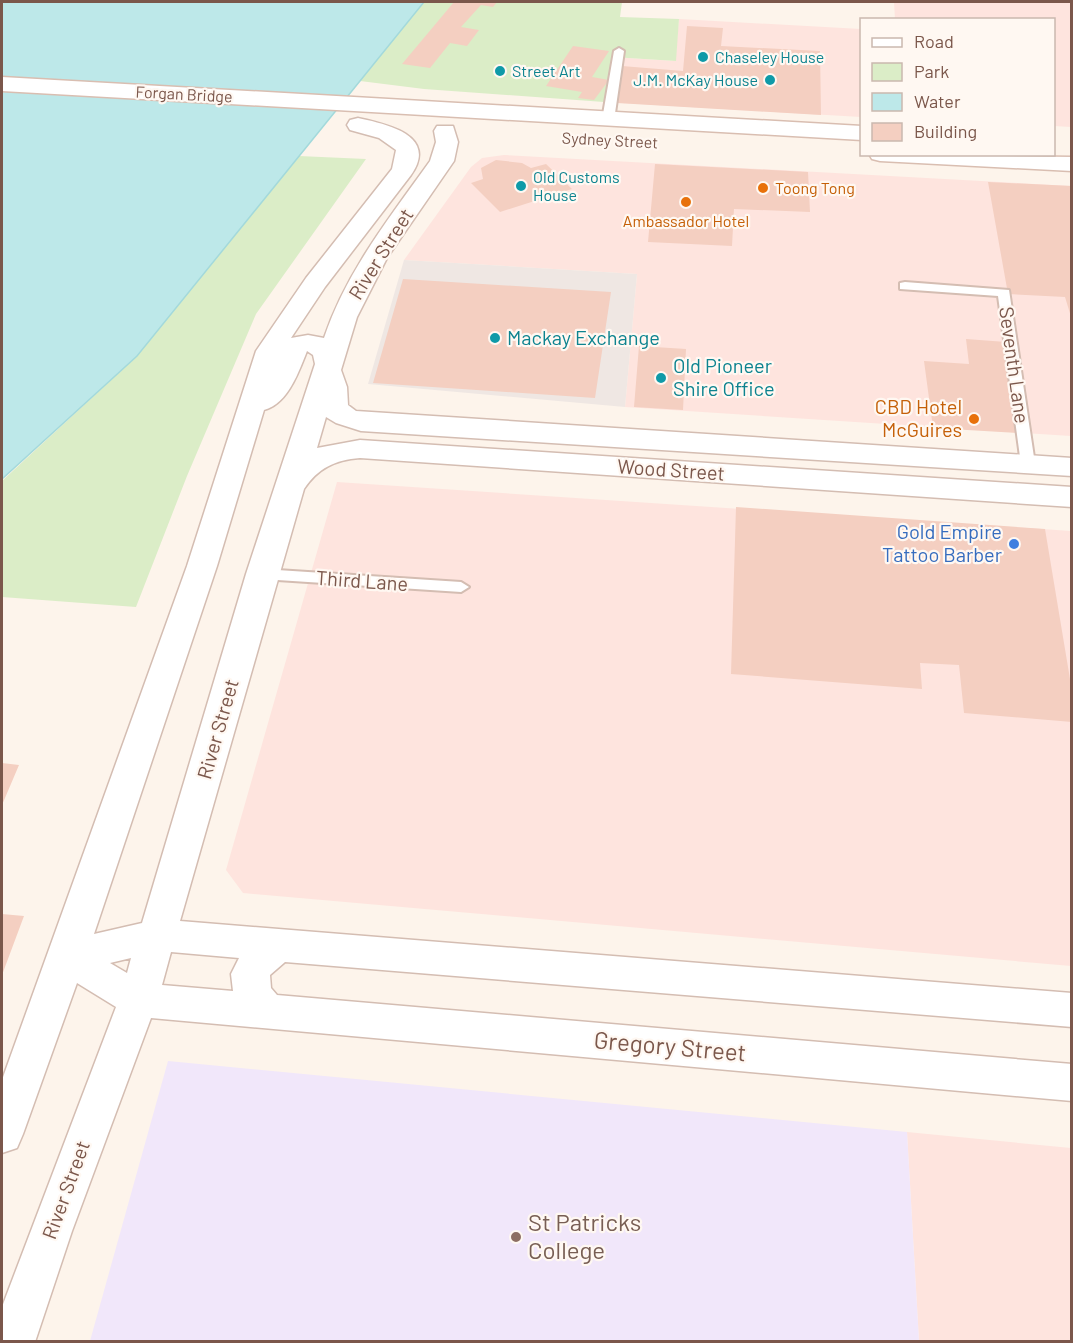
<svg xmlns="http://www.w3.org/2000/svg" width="1073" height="1343" font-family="Barlow,sans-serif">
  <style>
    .commercial { fill: #fee4de }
    .industrial { fill: #efe7e3 }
    .education { fill: #f1e7fa }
    .green { fill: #dbedc7 }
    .water { fill: #bde8e9; stroke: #a3d9db; stroke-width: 1.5 }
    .building { fill: #f4cfc1 }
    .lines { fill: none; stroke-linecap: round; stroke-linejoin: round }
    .service-casing { stroke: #d4bdb2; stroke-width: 4 }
    .tertiary-casing { stroke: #d4bdb2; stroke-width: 3 }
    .secondary-casing { stroke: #d9beb1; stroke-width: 3 }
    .service { fill: #fff; fill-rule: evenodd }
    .tertiary { fill: #fff; fill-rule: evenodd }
    .secondary { fill: #fff; fill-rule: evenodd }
    .culture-dot { fill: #0f9aa8; stroke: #fff8f2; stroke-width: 2 }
    .food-dot { fill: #e8710a; stroke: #fff8f2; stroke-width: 2 }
    .shop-dot { fill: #3f7fe0; stroke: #fff8f2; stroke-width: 2 }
    .education-dot { fill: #8d6e63; stroke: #fff8f2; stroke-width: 2 }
    .labels { text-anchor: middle; stroke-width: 4.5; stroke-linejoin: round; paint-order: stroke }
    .far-culture-label { font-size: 16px; fill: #0d838f; stroke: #fff8f2; text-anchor: start }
    .far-street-label { font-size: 16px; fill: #7b574b; stroke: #fff8f2 }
    .far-food-label { font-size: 16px; fill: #c56008; stroke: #fff8f2; text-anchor: start }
    .street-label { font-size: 20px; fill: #7b574b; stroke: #fff8f2 }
    .culture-label { font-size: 20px; fill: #0d838f; stroke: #fff8f2; text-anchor: start }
    .food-label { font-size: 20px; fill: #c56008; stroke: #fff8f2; text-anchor: end }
    .shop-label { font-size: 20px; fill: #366cbe; stroke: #fff8f2; text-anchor: end }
    .near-street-label { font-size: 24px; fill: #7b574b; stroke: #fff8f2 }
    .near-education-label { font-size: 24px; fill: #785e54; stroke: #fff8f2; text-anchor: start }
  </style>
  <rect width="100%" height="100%" fill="#fdf4eb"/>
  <!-- commercial -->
  <path class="commercial" d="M894,2H1071V127L1054,126V20L895,19Z
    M679,19L861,29V117L604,102L612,57L675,61Z
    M504,155L1071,186V436L625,407L637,274L404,260L471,167L482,158Z
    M337,482L1071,531V966L243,893L226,870Z
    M907,1132L1071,1148V1341H919Z"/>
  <!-- industrial -->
  <path class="industrial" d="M404,260L637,274L625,407L368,384Z"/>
  <!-- education -->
  <path class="education" d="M168,1061L907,1132L919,1341H90Z"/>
  <!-- green -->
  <path class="green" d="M424,2H622L620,17L679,19L676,61L612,57L604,102L424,89L360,81Z
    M299,156L366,159L256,314L187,476L136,607L2,597V481L137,356Z"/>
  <!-- water -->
  <path class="water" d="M2,2H424L137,356L2,479Z"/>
  <!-- building -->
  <path class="building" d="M454,2H497L493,7L481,5L461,27L479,30L467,46L450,43L430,68L402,64Z
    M687,26L723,28L721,46L820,51L821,115L617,103L622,66L683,71Z
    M573,46L609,51L592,77L609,80L594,100L578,98L582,92L546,86Z
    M496,160L522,163L531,168L546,164L572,189L500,212L471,183L483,179L481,168Z
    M655,164L808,172L810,212L734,209L732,246L648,242Z
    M988,182L1072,186V320L1065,297L1008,294Z
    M403,279L611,292L595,398L373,383Z
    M966,339L1006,342L1019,433L933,428L924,361L969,364Z
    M639,346L686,349L683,410L634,407Z
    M736,507L1045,529L1072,691V722L964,713L959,665L920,663L922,689L731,674Z
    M2,763L19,765L2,805Z
    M2,914L24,916L2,975Z"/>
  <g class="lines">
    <defs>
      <path id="service" d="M619,48L624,51L614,120L608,123L602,120L614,51Z
        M905,282L1009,290L1035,464L1033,467H1023L1021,464L998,296L900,289V283Z
        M262,569L461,582L469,587L461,592L262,579L254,574Z"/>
      <path id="tertiary" d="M358,118C386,124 439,135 411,175L325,287L291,338L308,335L324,338C346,272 390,217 430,161L436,142L434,131L437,126H453L458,142L454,161L387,258L357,317L341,370L347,387L348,405L356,411L1072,458V476L361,431L336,423L326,417L317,448L360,440L1072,487V507L360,458C335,460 318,468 304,489L180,921L1072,993V1027L285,962L270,975L271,988L277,995L1072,1064V1101L151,1018L72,1231L35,1342H2V1307L116,1007L77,983L23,1134L17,1148L2,1153V1080L187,566L256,351L306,278L392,169L396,150L379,138L350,130L347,125L350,120ZM307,351L313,355L315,364L246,574L142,923L94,934L217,566L264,410C288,404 299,371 307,351ZM171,952L239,958L231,974L233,991L162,985ZM131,958L127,973L110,963Z"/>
      <path id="secondary" d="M2,77L862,126V140L2,91Z
        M869,154L1072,157V171L880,161L872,159Z"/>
    </defs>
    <!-- service casing -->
    <use href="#service" class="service-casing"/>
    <!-- tertiary casing -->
    <use href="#tertiary" class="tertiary-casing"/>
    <!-- secondary casing -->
    <use href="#secondary" class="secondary-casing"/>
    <!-- service -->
    <use href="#service" class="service"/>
    <!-- tertiary -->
    <use href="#tertiary" class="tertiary"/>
    <!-- secondary -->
    <use href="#secondary" class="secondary"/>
  </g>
  <!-- markers -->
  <g class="culture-dot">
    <circle cx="703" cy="57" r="6"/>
    <circle cx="500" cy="71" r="6"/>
    <circle cx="770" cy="80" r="6"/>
    <circle cx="521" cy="186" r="6"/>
    <circle cx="495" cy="338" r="6"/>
    <circle cx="661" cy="378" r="6"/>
  </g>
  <g class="food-dot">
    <circle cx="763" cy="188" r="6"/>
    <circle cx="686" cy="202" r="6"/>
    <circle cx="974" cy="419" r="6"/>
  </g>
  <circle class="shop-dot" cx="1014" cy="544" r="6"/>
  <circle class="education-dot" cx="516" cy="1237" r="6"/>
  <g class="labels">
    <!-- far-culture labels -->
    <g class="far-culture-label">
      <text x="715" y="63">Chaseley House</text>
      <text x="512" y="77">Street Art</text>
      <text x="758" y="86" text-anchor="end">J.M. McKay House</text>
      <text x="533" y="183">Old Customs<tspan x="533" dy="18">House</tspan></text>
    </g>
    <!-- far-street labels -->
    <g class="far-street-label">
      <text transform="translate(184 94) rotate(3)" y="6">Forgan Bridge</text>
      <text transform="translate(610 140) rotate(3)" y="6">Sydney Street</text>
    </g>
    <!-- far-food labels -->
    <g class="far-food-label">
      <text x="775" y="194">Toong Tong</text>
      <text x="686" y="227" text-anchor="middle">Ambassador Hotel</text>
    </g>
    <!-- street labels -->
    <g class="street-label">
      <text transform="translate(381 254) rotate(-58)" y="7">River Street</text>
      <text transform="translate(1014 365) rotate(82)" y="7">Seventh Lane</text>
      <text transform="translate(671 470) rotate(4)" y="7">Wood Street</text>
      <text transform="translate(362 581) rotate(4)" y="7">Third Lane</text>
      <text transform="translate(218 729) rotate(-74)" y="7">River Street</text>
      <text transform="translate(66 1190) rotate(-70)" y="7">River Street</text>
    </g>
    <!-- culture labels -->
    <g class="culture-label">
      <text x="507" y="345">Mackay Exchange</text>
      <text x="673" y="373">Old Pioneer<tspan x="673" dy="23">Shire Office</tspan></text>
    </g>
    <!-- food labels -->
    <g class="food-label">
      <text x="962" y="414">CBD Hotel<tspan x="962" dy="23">McGuires</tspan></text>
    </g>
    <!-- shop labels -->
    <g class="shop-label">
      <text x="1002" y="539">Gold Empire<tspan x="1002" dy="23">Tattoo Barber</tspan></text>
    </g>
    <!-- near-street labels -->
    <g class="near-street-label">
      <text transform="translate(670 1047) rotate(5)" y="8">Gregory Street</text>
    </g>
    <!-- near-education labels -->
    <g class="near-education-label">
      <text x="528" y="1231">St Patricks<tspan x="528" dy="28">College</tspan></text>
    </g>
  </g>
  <!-- border -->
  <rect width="1073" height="1343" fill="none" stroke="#7b574b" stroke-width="6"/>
  <!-- legend -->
  <rect x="860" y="18" width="195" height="138" fill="#fff8f2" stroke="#cab8af" stroke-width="1.5"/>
  <rect x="872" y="38" width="30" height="9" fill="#ffffff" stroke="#cab8af" stroke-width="1.5"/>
  <text x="914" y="48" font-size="18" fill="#7b574b">Road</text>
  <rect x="872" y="63" width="30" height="18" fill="#dbedc7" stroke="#cab8af" stroke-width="1.5"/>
  <text x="914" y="78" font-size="18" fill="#7b574b">Park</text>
  <rect x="872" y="93" width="30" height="18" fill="#bde8e9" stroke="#cab8af" stroke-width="1.5"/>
  <text x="914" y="108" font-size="18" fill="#7b574b">Water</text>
  <rect x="872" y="123" width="30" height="18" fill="#f4cfc1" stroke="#cab8af" stroke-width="1.5"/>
  <text x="914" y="138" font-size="18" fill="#7b574b">Building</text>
</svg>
